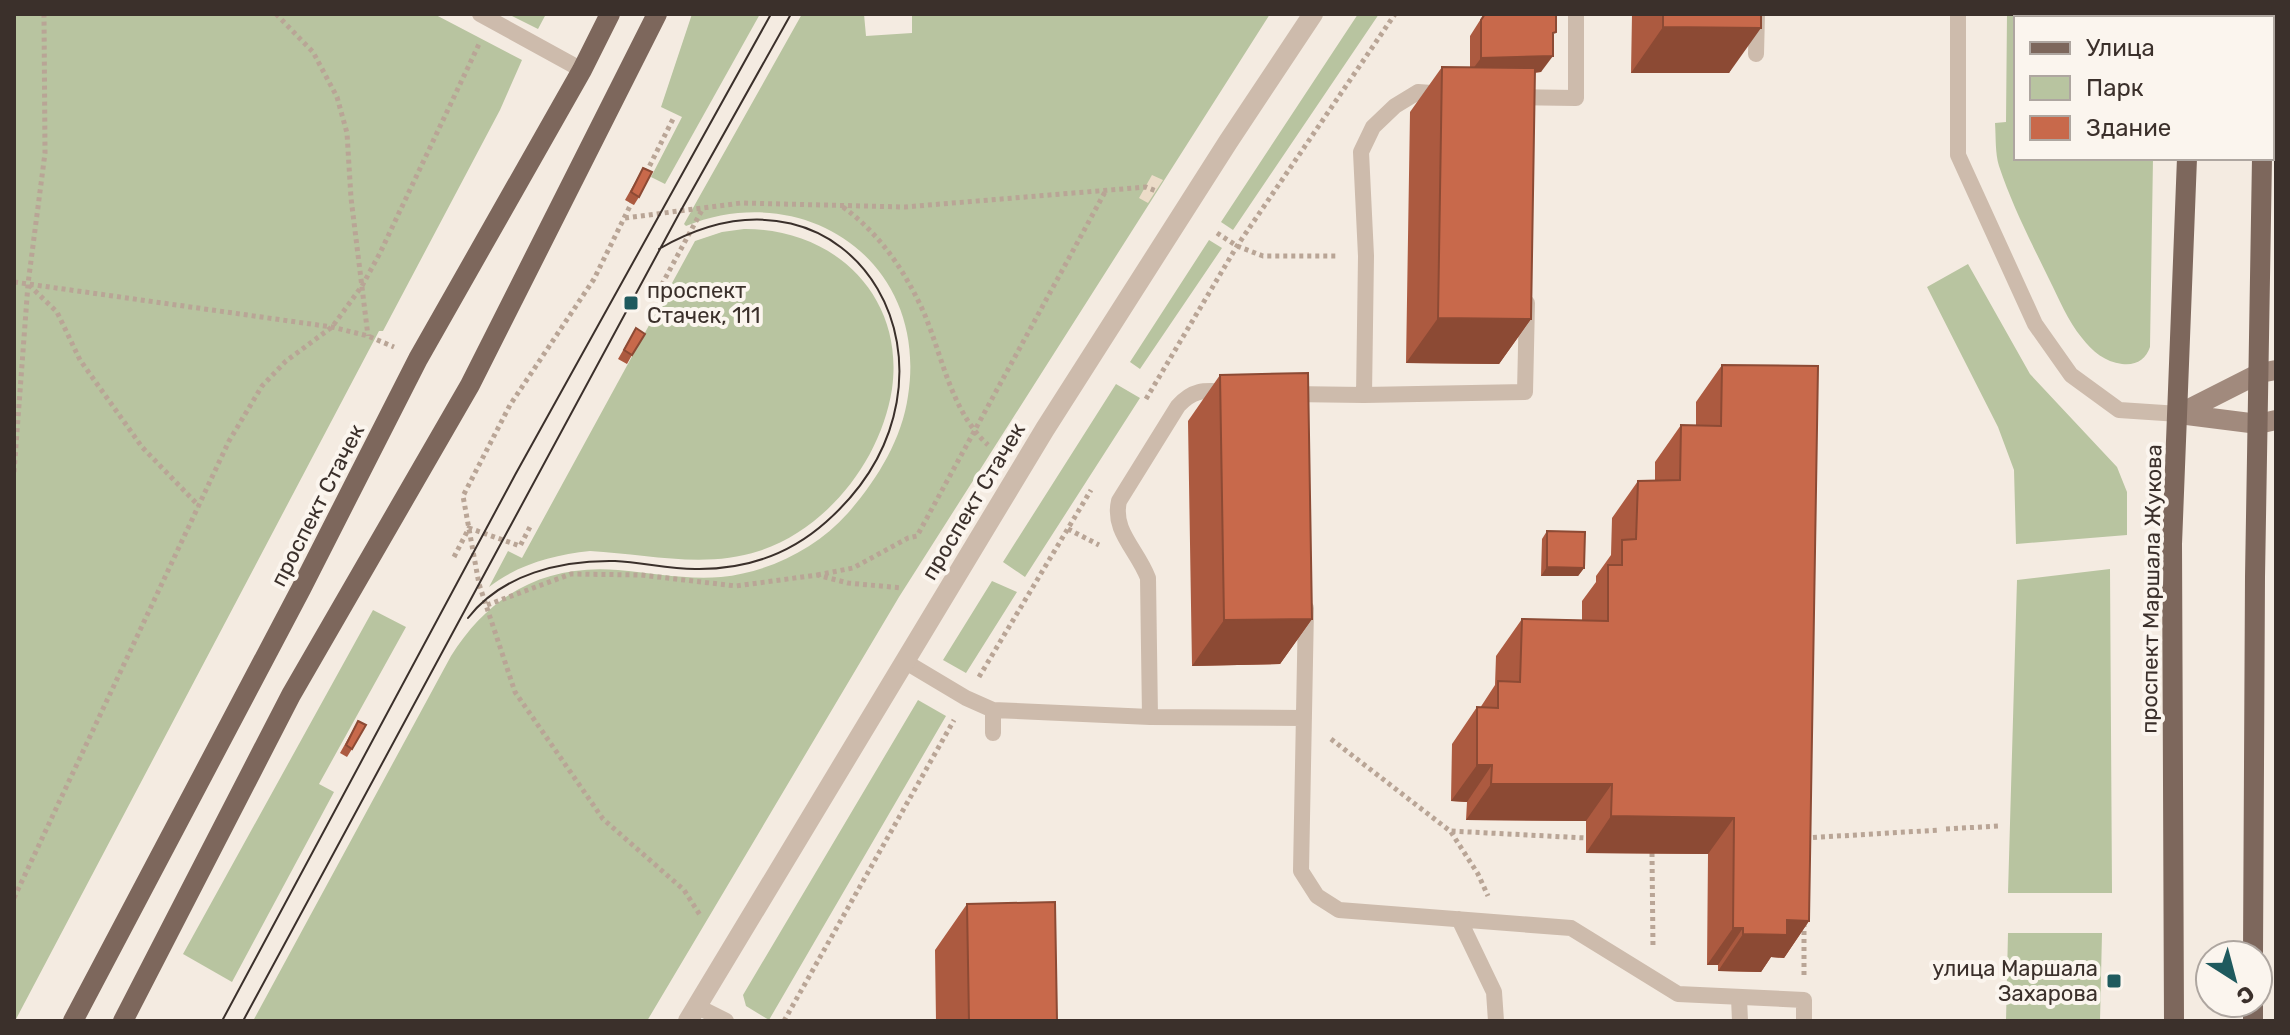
<svg xmlns="http://www.w3.org/2000/svg" width="2290" height="1035" font-family="Rubik,sans-serif">
  <style>
    .green { fill: #b8c4a0 }
    .plaza { fill: #ecdcc8 }
    .lines { fill: none; stroke-linecap: round; stroke-linejoin: round }
    .path { stroke: #b9a596; stroke-width: 5; stroke-dasharray: 4 4; stroke-linecap: butt }
    .lane { stroke: #cdbbac; stroke-width: 16 }
    .street { stroke: #cdbbac; stroke-width: 20 }
    .secondary { stroke: #a18a7d; stroke-width: 20 }
    .primary { stroke: #7d675c; stroke-width: 20 }
    .tram { stroke: #3b302b; stroke-width: 2 }
    .wall { fill: #ac5a40 }
    .shaded-wall { fill: #8c4a34 }
    .building { fill: #c8694b; stroke: #8c4a34; stroke-width: 2 }
    .poi-dot { fill: #1f5a5e; stroke: #fbf5ee; stroke-width: 3 }
    .labels { text-anchor: middle; stroke-width: 8; stroke-linejoin: round; paint-order: stroke }
    .poi-label { font-size: 22px; fill: #3b302b; stroke: #fbf5ee; text-anchor: start }
    .street-label { font-size: 22px; fill: #3b302b; stroke: #fbf5ee }
  </style>
  <rect width="100%" height="100%" fill="#f4ebe1"/>
  <!-- green -->
  <path class="green" d="M14,14H434L522,60L500,110L383,331H379L15,1021Z
    M508,14H546L538,29Z
    M692,14H760L665,184L651,177L682,117L661,107Z
    M802,14H864L866,36L912,33V14H1270L899,597L647,1021H253L451,656C490,594 545,564 618,570C652,573 687,580 721,577C769,572 816,549 848,513C877,480 902,439 908,396C929,262 806,178 686,226L684,224Z
    M1358,14H1379L1233,230L1221,222Z
    M2007,14H2042V18H2016V158H2153L2150,347C2146,359 2136,366 2122,364C2105,362 2092,351 2082,338C2068,321 2059,299 2049,279C2031,242 2012,205 1999,166C1995,153 1996,137 1995,123L2006,122Z
    M744,229C834,228 905,296 892,389C881,460 827,529 759,551C705,569 646,554 590,551C553,555 519,564 489,587L508,551L522,558L695,241L722,232Z
    M1209,240L1222,248L1140,369L1130,362Z
    M1968,264L2030,374L2117,467L2127,492V535L2016,544L2014,470L1998,427L1927,287Z
    M1116,384L1140,398L1025,577L1003,562Z
    M2110,569L2112,893H2008L2017,580Z
    M992,581L1017,592L966,673L943,660Z
    M373,610L406,627L319,784L334,792L232,982L183,954Z
    M918,700L946,716L769,1020L746,1006L743,995Z
    M2008,933H2102L2100,1021H2006Z"/>
  <!-- plaza -->
  <path class="plaza" d="M1152,175L1163,180L1148,203L1139,198Z"/>
  <g class="lines">
    <!-- path -->
    <path class="path" d="M276,14L313,52L337,97L347,133L351,198L368,336
      M646,173L674,117
      M633,200L594,279L510,405L463,496L479,584L515,692L603,819L684,890L700,915
      M843,207C880,234 905,271 924,313C943,358 951,411 988,445
      M625,218L741,203L905,207L1146,187L1156,191
      M1217,233L1237,246L1263,256H1338
      M14,282L332,327L368,336L394,347
      M29,285L57,312L80,360L142,447L199,506
      M654,299L702,210
      M1146,399L1237,246L1395,14
      M14,472L28,284L45,153L44,14
      M1068,529L1099,545
      M454,557L469,528L520,546L531,525
      M817,575L853,568L908,538L917,536L1105,192
      M487,605L571,574L641,575L736,586L817,575L848,583L902,588
      M979,677L1091,490
      M1331,739L1450,831L1586,838
      M1946,829L1998,826
      M1451,832L1478,874L1488,896
      M1805,838L1940,830
      M1652,853L1653,948
      M14,898L229,441L262,386L286,361L332,327L362,286L380,253L480,42
      M1804,975V925
      M784,1021L954,720"/>
    <!-- lane -->
    <path class="lane" d="M480,14L582,70
      M1958,14V155L2035,324L2071,375L2119,410L2179,414
      M1756,54L1757,14
      M1516,97L1576,98V14
      M1290,394L1364,395L1366,256L1361,152L1373,127L1395,106L1418,92L1445,94
      M1364,395L1525,392L1527,303
      M1306,608L1301,871L1317,896L1339,910L1571,928L1678,994L1804,1000V1021
      M904,661L966,698L993,710L1150,717L1304,718
      M993,710V733
      M1150,717L1148,578C1137,549 1112,531 1119,501L1178,406C1195,387 1207,391 1231,392
      M1459,919L1494,992L1496,1021
      M1739,998L1740,1021
      M696,1006L726,1021"/>
    <!-- street -->
    <path class="street" d="M688,1021L1045,429L1228,142L1313,14"/>
    <!-- secondary -->
    <path class="secondary" d="M2179,414L2260,373L2276,370
      M2179,414L2258,424L2276,420"/>
    <!-- primary -->
    <path class="primary" d="M2191,18V14
      M2263,18V14
      M2253,955L2255,577L2262,158
      M73,1021L301,589L418,359L582,70L610,14
      M123,1021L291,695L470,385L657,14
      M2174,1021L2172,544L2187,158
      M2253,1021V1003"/>
    <!-- tram -->
    <path class="tram" d="M468,618C502,574 561,560 615,561C643,562 671,570 699,569C747,569 790,554 826,522C990,377 855,136 659,249
      M222,1021L515,475L771,14
      M243,1021L680,212L791,14"/>
  </g>
  <!-- wall -->
  <path class="wall" d="M1484,14L1553,38L1541,72L1535,73L1531,319L1499,364L1406,363L1410,112L1442,67H1470V36Z
    M1632,14H1761L1729,73H1631Z
    M643,168L639,197L634,205L625,200Z
    M636,328L632,355L627,364L618,359Z
    M1722,365L1809,921L1784,958L1771,957L1761,972L1718,971V965H1707L1708,854L1586,853V821L1466,820L1467,802L1451,801L1452,744L1477,707L1480,708L1495,685L1496,656L1522,619L1582,620V601L1596,582V576L1611,555L1612,518L1638,481L1655,480V462L1681,425L1696,426V402Z
    M1220,375L1312,619L1280,664L1192,666L1188,421Z
    M1547,531L1584,568L1578,576H1541L1542,539Z
    M358,721L352,749L347,757L340,753Z
    M967,904L1057,1021H936L935,950Z"/>
  <!-- shaded-wall -->
  <path class="shaded-wall" d="M1663,27L1761,28L1729,73H1631Z
    M1553,56L1541,72L1469,74L1481,58Z
    M1438,318L1531,319L1499,364L1406,363Z
    M1547,567L1584,568L1578,576H1541Z
    M1312,619L1280,664L1192,666L1224,620Z
    M1477,765H1492L1467,802L1451,801Z
    M1491,784H1612L1586,821L1466,820Z
    M1611,816L1734,818L1708,854L1586,853Z
    M1787,920L1809,921L1784,958L1771,957L1761,972L1718,971L1743,934Z
    M1733,928H1743L1718,965H1707Z"/>
  <!-- building -->
  <path class="building" d="M1485,14H1556V32L1553,33V56L1481,58V20Z
    M1663,14H1761V28L1663,27Z
    M1442,67L1535,68L1531,319L1438,318Z
    M643,168L652,172L639,197L631,192Z
    M636,328L645,334L632,355L624,350Z
    M1722,365L1818,366L1809,921L1787,920V935L1743,934V928H1733L1734,818L1611,816L1612,784H1491L1492,765H1477V707L1498,708V681L1520,682L1522,619L1608,621V565H1622V540L1636,539L1638,481L1680,480L1681,425L1721,426Z
    M1308,373L1312,619L1224,620L1220,375Z
    M1547,531L1585,532L1584,568L1547,567Z
    M358,721L366,725L352,749L346,745Z
    M1055,902L1057,1021H969L967,904Z"/>
  <!-- markers -->
  <g class="poi-dot">
    <rect x="623" y="295" width="16" height="16" rx="4"/>
    <rect x="2106" y="973" width="16" height="16" rx="4"/>
  </g>
  <g class="labels">
    <!-- poi labels -->
    <g class="poi-label">
      <text x="647" y="298">проспект<tspan x="647" dy="25">Стачек, 111</tspan></text>
      <text x="2098" y="976" text-anchor="end">улица Маршала<tspan x="2098" dy="25">Захарова</tspan></text>
    </g>
    <!-- street labels -->
    <g class="street-label">
      <text transform="translate(973 501) rotate(-59)" y="8">проспект Стачек</text>
      <text transform="translate(317 505) rotate(-63)" y="8">проспект Стачек</text>
      <text transform="translate(2151 589) rotate(-89)" y="8">проспект Маршала Жукова</text>
    </g>
  </g>
  <!-- border -->
  <rect width="2290" height="1035" fill="none" stroke="#3b302b" stroke-width="32"/>
  <!-- legend -->
  <rect x="2014" y="16" width="260" height="144" fill="#fbf5ee" stroke="#aea6a0" stroke-width="2"/>
  <rect x="2030" y="42" width="40" height="12" fill="#7d675c" stroke="#aea6a0" stroke-width="2"/>
  <text x="2086" y="56" font-size="24" fill="#3b302b">Улица</text>
  <rect x="2030" y="76" width="40" height="24" fill="#b8c4a0" stroke="#aea6a0" stroke-width="2"/>
  <text x="2086" y="96" font-size="24" fill="#3b302b">Парк</text>
  <rect x="2030" y="116" width="40" height="24" fill="#c8694b" stroke="#aea6a0" stroke-width="2"/>
  <text x="2086" y="136" font-size="24" fill="#3b302b">Здание</text>
  <!-- north arrow -->
  <g transform="translate(2234 979) rotate(144)"><circle r="38" fill="#fbf5ee" stroke="#aea6a0" stroke-width="2"/>
  <path d="M0-6L14 30L0 20L-14 30Z" fill="#1f5a5e"/>
  <text y="-12" font-size="22" font-weight="bold" text-anchor="middle" fill="#3b302b">С</text>
  </g>
</svg>
